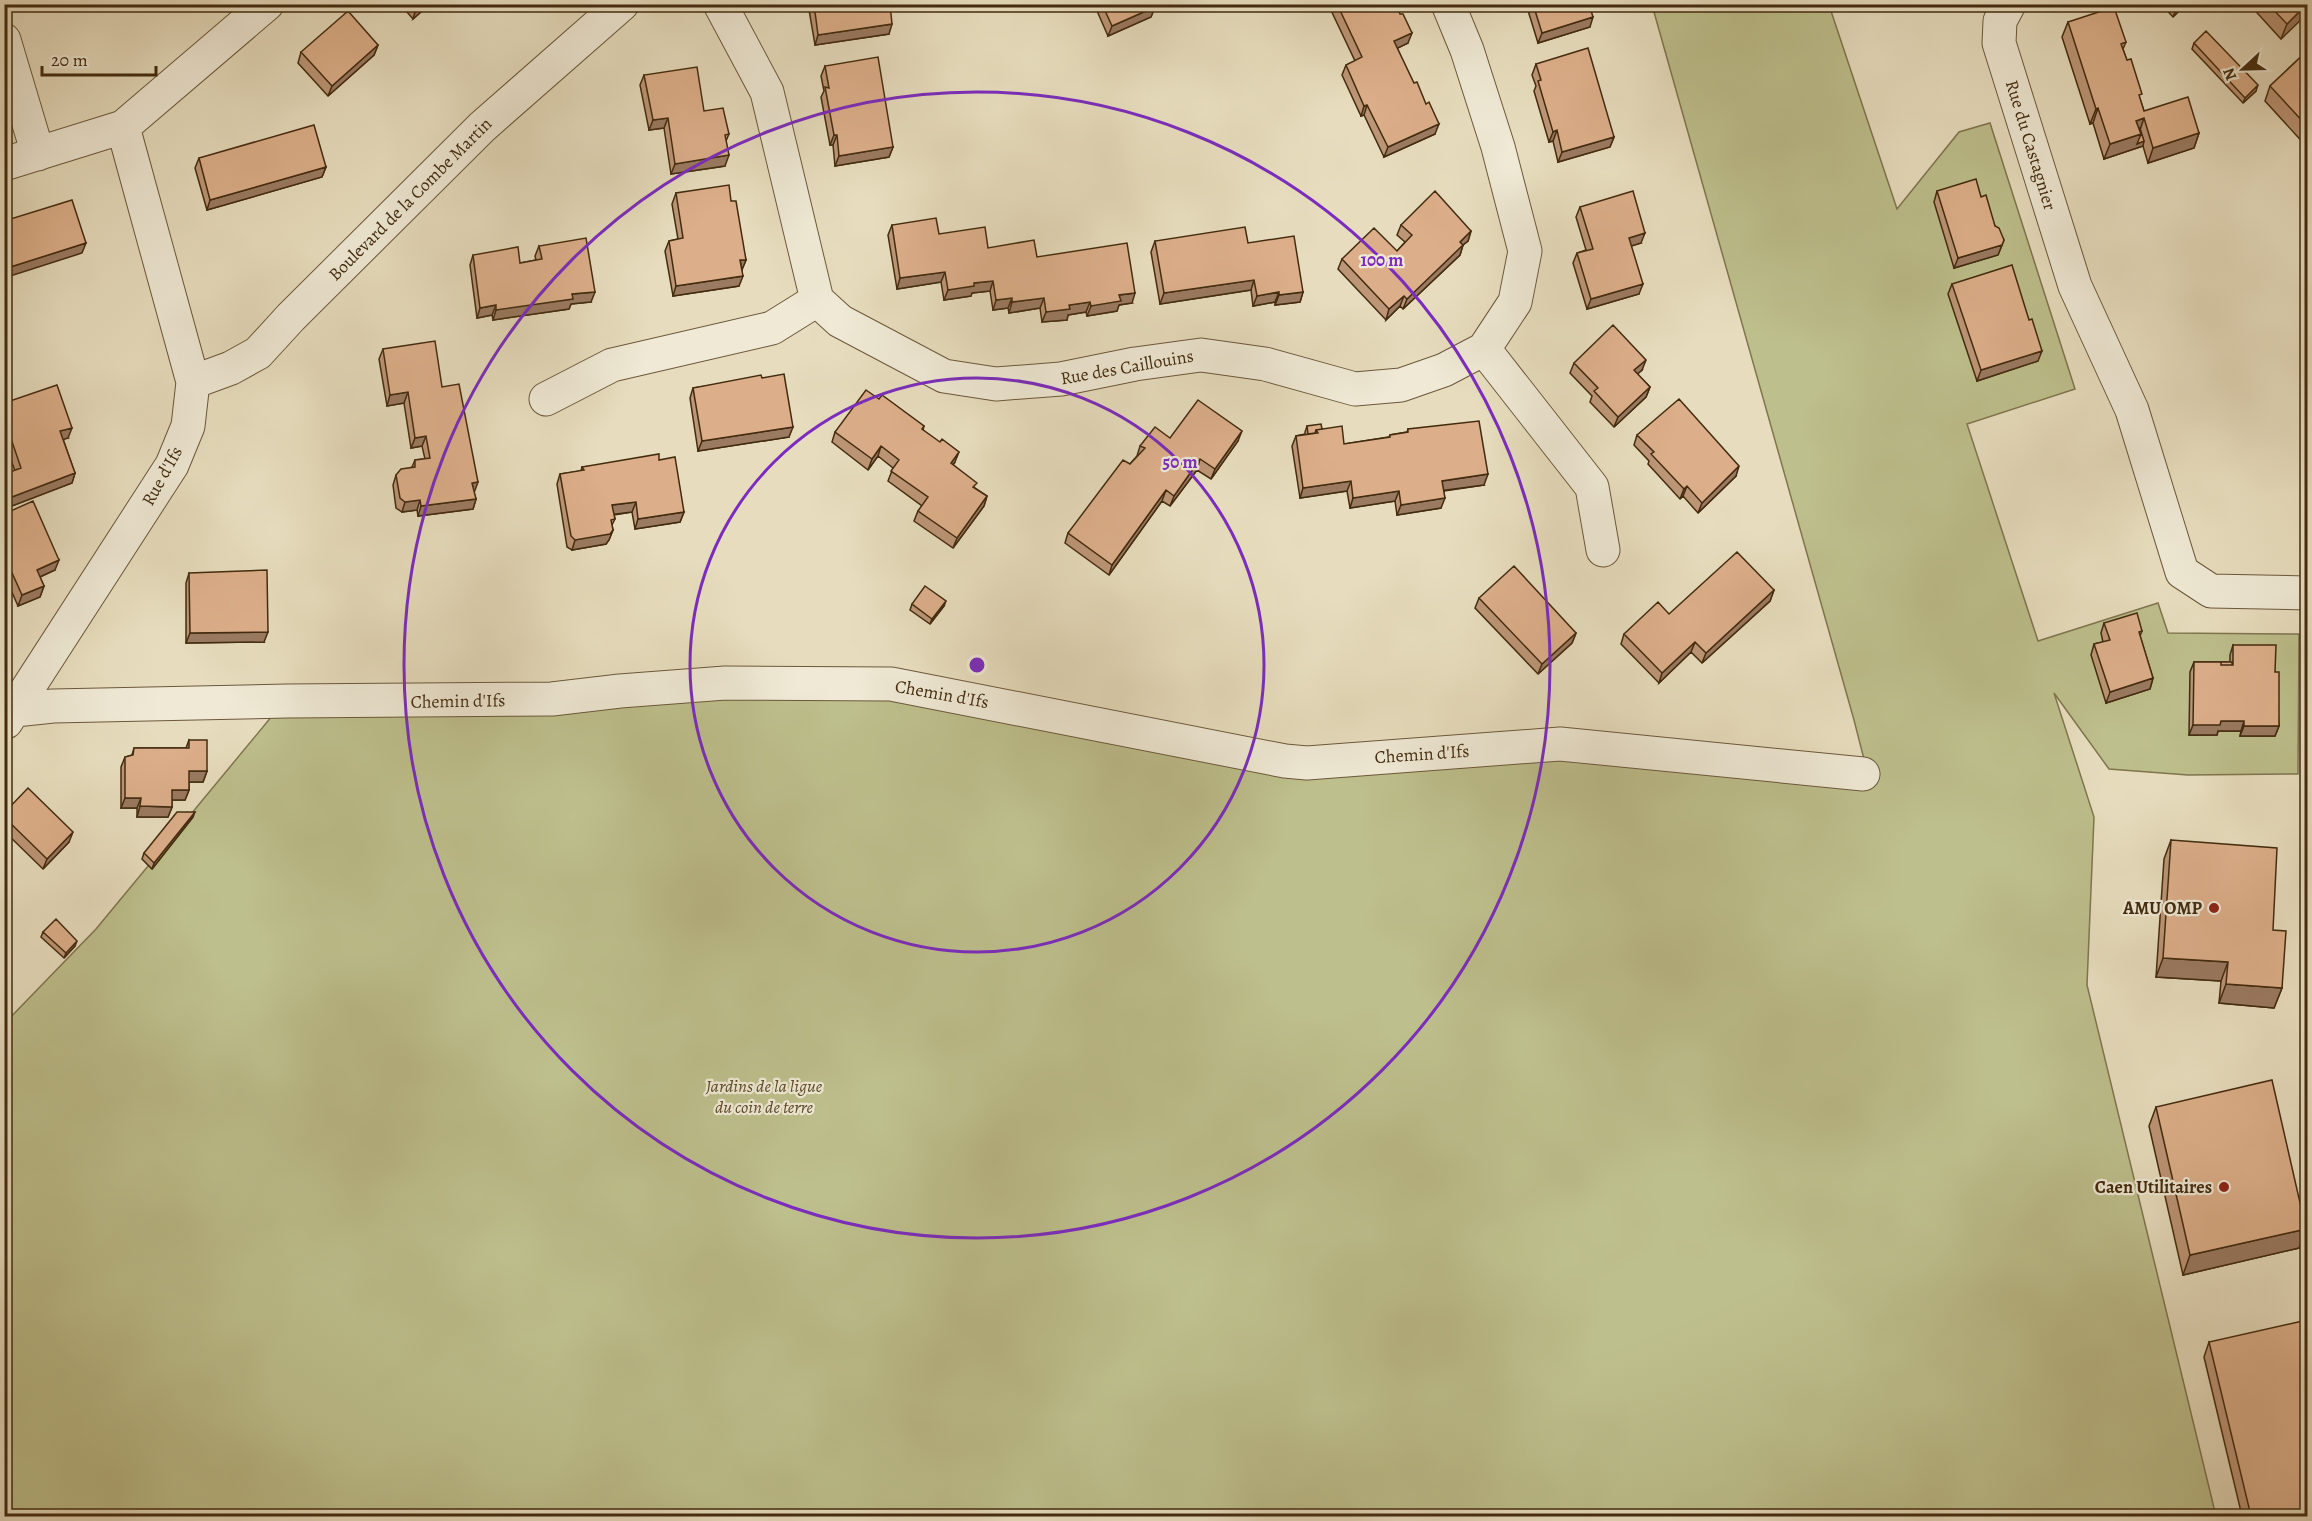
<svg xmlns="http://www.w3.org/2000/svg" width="2312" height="1521" font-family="Alegreya,serif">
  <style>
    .green { fill: #bdbf8c; stroke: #80754e; stroke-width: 1.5 }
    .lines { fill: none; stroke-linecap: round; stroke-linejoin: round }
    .minor-casing { stroke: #6c583b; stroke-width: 35 }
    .minor { stroke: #efe9d5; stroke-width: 33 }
    .wall { fill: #bd9677; stroke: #432b0f; stroke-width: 1.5 }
    .shaded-wall { fill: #9a7a61; stroke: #432b0f; stroke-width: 1.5 }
    .building { fill: #dcaf8a; stroke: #432b0f; stroke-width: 1.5 }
    .ring { fill: none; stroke: #7b2cbf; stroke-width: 3 }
    .poi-dot { fill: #8f2418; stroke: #efe9d5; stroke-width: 2 }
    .labels { text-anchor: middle; stroke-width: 4.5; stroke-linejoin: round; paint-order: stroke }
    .street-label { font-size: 18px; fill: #432b0f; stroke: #efe9d5 }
    .poi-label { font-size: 18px; font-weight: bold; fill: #432b0f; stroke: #efe9d5; text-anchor: end }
    .park-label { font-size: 18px; font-style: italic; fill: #5b4928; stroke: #efe9d5 }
    .centre { fill: #7b2cbf; stroke: #efe9d5; stroke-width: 3 }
    .ring-label { font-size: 18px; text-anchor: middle; font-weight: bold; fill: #7b2cbf; stroke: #efe9d5; stroke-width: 4.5; stroke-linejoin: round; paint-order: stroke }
  </style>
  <rect width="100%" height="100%" fill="#e7ddbe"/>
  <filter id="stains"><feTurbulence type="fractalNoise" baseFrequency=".00333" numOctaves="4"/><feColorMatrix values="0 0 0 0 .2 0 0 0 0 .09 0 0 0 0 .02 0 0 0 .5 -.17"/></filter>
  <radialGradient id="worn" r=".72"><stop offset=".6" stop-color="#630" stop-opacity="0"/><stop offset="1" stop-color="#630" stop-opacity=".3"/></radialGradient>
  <!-- green -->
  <path class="green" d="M1652,5H1829L1897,209L1959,132L1990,123L2075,389L1967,424L2038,641L2158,603L2168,633L2299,634L2298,774L2188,775L2109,769L2054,693L2094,817L2087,985L2216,1516H5L4,1024L96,929L277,710L427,695L730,674L1285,758L1563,734L1866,767L1854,720Z"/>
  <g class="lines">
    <defs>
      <path id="minor" d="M720,4L767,92L817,300L840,321L944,376L996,384L1061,379L1135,364L1201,355L1265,364L1355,389L1401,385L1444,370L1484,349L1515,302L1525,251L1498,147L1467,50L1448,4
        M2009,4L2000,21L1999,43L2075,286L2132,410L2182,572L2211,591L2308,593
        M4,40L38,154
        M4,164L123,127L267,4
        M1484,349L1592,487L1603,550
        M193,382L231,368L258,353L291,317L482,127L622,4
        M546,399L612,365L772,328L817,300
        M15,710L53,706L287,701L552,699L620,691L725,683L891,684L1285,761L1307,763L1560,744L1863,774
        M6,722L172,465L188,426L193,382L123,127"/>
    </defs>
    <!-- minor casing -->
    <use href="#minor" class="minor-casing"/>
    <!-- minor -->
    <use href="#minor" class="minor"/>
  </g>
  <!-- wall -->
  <path class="wall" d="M400,4H430L413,19Z
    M808,4H890L889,34L815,45Z
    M1094,4H1154L1155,7L1151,17L1108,36Z
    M1328,4H1396L1408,43L1397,48L1435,134L1384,157L1364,115L1361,116L1342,75L1346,65L1355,61Z
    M1526,4H1589L1590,27L1538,43Z
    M2161,4H2186L2173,17Z
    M2249,4H2307L2281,39Z
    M2068,22L2126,42L2123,49L2144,111L2199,133L2194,148L2148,163L2143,146L2104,159L2093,123L2090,124L2062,37Z
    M2194,43L2256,91L2243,103L2192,49Z
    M378,45L374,55L328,96L298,63L301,52Z
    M2307,51V147L2265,101L2270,86Z
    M1536,64L1614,137L1610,147L1558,162L1553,141L1549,142L1534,91L1536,86L1532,75Z
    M825,66L893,147L889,157L835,166L833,145H830L821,97L824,91L821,76Z
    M644,75L704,111L729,134L726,141L725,166L671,174L664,128L649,130L640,85Z
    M199,158L326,167L322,177L207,210L195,168Z
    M1937,191L1981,197L1995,226L2004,240L1998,255L1954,268L1934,202Z
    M676,193L731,201L746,260L742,269L739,286L673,296L665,251L669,241L678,239L672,204Z
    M1580,207L1641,243L1631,246L1639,294L1587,309L1573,263L1577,253L1586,250L1576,217Z
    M892,225L939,234L988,248L1037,257L1132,303L1119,305L1117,311L1087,316L1086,312L1068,315L1067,320L1042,322L1040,308L1009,313L1008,308L993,310L990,291L972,293L971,296L944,300L941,282L897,289L888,235Z
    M1401,225L1471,231L1468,241L1463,245L1460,255L1403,309L1400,306L1386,320L1338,269L1342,259L1397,251L1405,242L1397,235Z
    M1155,241L1248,243L1303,292L1300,302L1275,305V302L1253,306L1251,290L1160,304L1151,252Z
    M539,246L591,302L571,304L569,309L493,320L492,315L477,318L470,265L473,255L520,263L536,260L535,256Z
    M1952,284L2029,320L2038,361L1977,381L1948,294Z
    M383,349L442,387L476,499L473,509L418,516L417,510L402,512L396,508L393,485L396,475L412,467L415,460L425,459L422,446L411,448L404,403L387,406L379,359Z
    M1574,363L1642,370L1637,374L1650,387L1646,397L1614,427L1590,402L1592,396L1570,373Z
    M762,378L789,437L698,451L690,398L693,388Z
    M879,399L924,426L923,430L955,462L953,465L975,488L987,496L984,506L953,548L914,521L918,511L922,506L888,481L893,468L878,456L868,470L832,442L835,432Z
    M4,403L68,438L63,439L75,473L72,483L4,509V474L15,471L4,440Z
    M1307,426L1322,429L1344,444L1389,437L1390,435L1407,432L1408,429L1484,485L1444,491L1441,508L1397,515L1395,501L1350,508L1347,491L1300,498L1292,446L1296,436L1305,434V432Z
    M1637,435L1736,476L1698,513L1683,496L1680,499L1648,464L1649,461L1634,445Z
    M1170,438L1238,441L1211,479L1197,470L1170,506L1162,501L1109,575L1065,543L1068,533L1137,456L1140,446Z
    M659,460L684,512L680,522L635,529L632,512L614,515L615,519L612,525L613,530L609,540L606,544L572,550L567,547L557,484L560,474L581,471L582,467Z
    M4,514L55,570L40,577L44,586L40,597L18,606L4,574Z
    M189,573L264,642L186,643V583Z
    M1774,590L1770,601L1702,663L1691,652L1659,683L1621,644L1624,634L1669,614Z
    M1479,598L1576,633L1572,643L1538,674L1475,608Z
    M912,604L944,606L930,624L910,610Z
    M2104,623L2142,631L2140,636L2153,678L2150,689L2106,703L2091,655L2094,644L2103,642L2101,633Z
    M2233,645L2275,672L2279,726L2275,736H2240L2241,731H2218L2217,735H2189L2190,672L2194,662H2230V655Z
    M189,740L207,771L203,782H189V790L185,800H172V807L168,817H137V808H121V767L125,757L132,755L134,748H186Z
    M4,813L69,842L43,869L4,831Z
    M193,817L152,869L142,859L144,853Z
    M2171,840L2273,930L2282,988L2274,1008L2219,1003L2221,981L2156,977L2164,859Z
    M43,932L75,946L64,958L41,937Z
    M2156,1107L2306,1229L2299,1248L2183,1275L2149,1126Z
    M2209,1342L2307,1516H2242L2204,1357Z"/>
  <!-- shaded-wall -->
  <path class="shaded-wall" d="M134,4H143L132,8Z
    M421,4H430L413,19L416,9Z
    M2183,4H2186L2173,17L2175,12Z
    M2307,4V14L2281,39L2287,24Z
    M1155,7L1151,17L1108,36L1112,26Z
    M1593,17L1590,27L1538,43L1542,33Z
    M892,24L889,34L815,45L818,35Z
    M1412,33L1408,43L1390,52L1394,41Z
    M378,45L374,55L328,96L332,86Z
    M2258,85L2256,91L2243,103L2245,98Z
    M1367,105L1364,115L1361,116L1364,106Z
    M2098,108L2093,123L2090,124L2096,109Z
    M668,118L664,128L649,130L653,120Z
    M2144,118L2139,133L2136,121Z
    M1439,124L1435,134L1384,157L1388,147Z
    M1557,130L1553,141L1549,142L1553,132Z
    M2199,133L2194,148L2148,163L2153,148Z
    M2141,134L2144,141L2143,146L2104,159L2110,144Z
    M834,135H837L833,145H830Z
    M1614,137L1610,147L1558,162L1562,152Z
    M893,147L889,157L835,166L839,156Z
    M729,155L725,166L671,174L675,164Z
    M326,167L322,177L207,210L210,200Z
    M1471,231L1468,241L1463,245L1460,255L1403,309L1407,299L1460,242Z
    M1645,233L1641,243L1625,248L1629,238Z
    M86,243L82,253L4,278V269Z
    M2002,245L1998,255L1954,268L1958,258Z
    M740,260H746L742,270Z
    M945,272L941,282L897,289L900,278Z
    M743,276L739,286L673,296L676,286Z
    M1254,280L1251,290L1160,304L1164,293Z
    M993,281L990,291L972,293L971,296L944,300L948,290L974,283Z
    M1643,284L1639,294L1587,309L1591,299Z
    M595,292L591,302L571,304L569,309L493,320L496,310L572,294Z
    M1279,292L1275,302L1253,306L1257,296Z
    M1303,292L1300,302L1275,305L1279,295Z
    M1135,293L1132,303L1119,305L1117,311L1087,316L1091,306L1119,295Z
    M1404,296L1400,306L1386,320L1389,309Z
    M1012,298L1008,308L993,310L996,300Z
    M1044,298L1040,308L1009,313L1012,302Z
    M1090,302L1086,312L1068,315L1067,320L1042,322L1046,312L1069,305Z
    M496,305L492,315L477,318L480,308Z
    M2042,351L2038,361L1977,381L1981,370Z
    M1646,360L1642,370L1630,381L1634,370Z
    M1650,387L1646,397L1614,427L1618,417Z
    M408,392L404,403L387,406L390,395Z
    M793,427L789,437L698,451L702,441Z
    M72,428L68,438L57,442L60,431Z
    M1242,431L1238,441L1211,479L1215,469Z
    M426,436L422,446L411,448L415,438Z
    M881,446L878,456L868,470L872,459Z
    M959,452L955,462L947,473L951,463Z
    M1200,459L1197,470L1170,506L1174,496Z
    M1739,466L1736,476L1698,513L1702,503Z
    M75,473L72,483L4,509V500Z
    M1488,474L1484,485L1439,491L1442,481Z
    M1351,481L1347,491L1300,498L1303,488Z
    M478,482L474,493L472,483Z
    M1687,486L1683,496L1680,499L1684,489Z
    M1166,490L1162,501L1109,575L1112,565Z
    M1399,491L1395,501L1350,508L1353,498Z
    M987,496L984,506L953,548L957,538Z
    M1445,498L1441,508L1397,515L1401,505Z
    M476,499L473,509L418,516L421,506Z
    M420,500L417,510L402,512L405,502Z
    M636,502L632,512L609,515L612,505Z
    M684,512L680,522L635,529L638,519Z
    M613,530L609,540L606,544L572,550L575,540Z
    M59,560L55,570L33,580L37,570Z
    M44,586L40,597L18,606L22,595Z
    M1774,590L1770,601L1702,663L1706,653Z
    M946,601L944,606L930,624L932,619Z
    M268,632L264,642L186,643L190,633Z
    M1576,633L1572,643L1538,674L1542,664Z
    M1695,642L1691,652L1659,683L1662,673Z
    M2153,678L2150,689L2106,703L2110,692Z
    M2221,721H2244L2241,731H2218L2217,735H2189L2193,725Z
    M2244,726H2279L2275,736H2240Z
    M189,771H207L203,782H185Z
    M172,790H189L185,800H169Z
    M125,798H141L137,808H121Z
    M140,806L172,807L168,817H137Z
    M195,812L193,817L152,869L154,863Z
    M73,832L69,842L43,869L47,859Z
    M77,941L75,946L64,958L66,953Z
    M2163,958L2228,962L2221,981L2156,977Z
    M2226,984L2282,988L2274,1008L2219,1003Z
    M2306,1229L2299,1248L2183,1275L2190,1255Z"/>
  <!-- building -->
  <path class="building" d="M413,4H421L416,9Z
    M814,4H890L892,24L818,35Z
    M1102,4H1154L1155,7L1112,26Z
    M1337,4H1396L1400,14H1403L1412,33L1394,41L1414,83L1417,82L1426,104L1429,102L1439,124L1388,147L1367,105L1364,106L1346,65L1362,57Z
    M1533,4H1589L1593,17L1542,33Z
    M2168,4H2183L2175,12Z
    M2268,4H2307L2287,24Z
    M2114,7L2126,42L2121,44L2127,60L2131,59L2142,94L2139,95L2144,111L2188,97L2199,133L2153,148L2144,118L2136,121L2141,134L2110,144L2098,108L2096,109L2068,22Z
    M348,11L378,45L332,86L301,52Z
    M2206,31L2258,85L2245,98L2194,43Z
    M1588,48L1614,137L1562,152L1557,130L1553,132L1538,81L1541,80L1536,64Z
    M2307,51V126L2270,86Z
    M878,57L893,147L839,156L837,135H834L825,87L829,88L825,66Z
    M697,67L704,111L723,108L729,134L725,135L729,155L675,164L668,118L653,120L644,75Z
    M314,125L326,167L210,200L199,158Z
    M2140,128L2144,141L2137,144L2141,134L2139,129Z
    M1976,179L1981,197L1986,195L1995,226L1999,228L2004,240L2002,245L1958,258L1937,191Z
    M729,185L731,201H736L746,260H740L743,276L676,286L669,241L683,238L676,193Z
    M1435,191L1471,231L1460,242L1463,245L1407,299L1404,296L1389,309L1342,259L1374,228L1397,251L1412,235L1401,225Z
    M1633,191L1645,233L1629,238L1643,284L1591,299L1577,253L1593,249L1580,207Z
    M72,200L86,243L4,269V221Z
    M936,218L939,234L985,227L988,248L1034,240L1037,257L1127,243L1135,293L1119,295L1121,301L1091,306L1090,302L1069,305L1070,309L1046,312L1044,298L1012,302V298L996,300L993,281L974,283V286L948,290L945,272L900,278L892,225Z
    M1245,227L1248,243L1294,236L1303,292L1279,295V292L1257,296L1254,280L1164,293L1155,241Z
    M586,238L595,292L572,294L573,299L496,310V305L480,308L473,255L518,247L520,263L542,259L539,246Z
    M2012,265L2029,320L2032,319L2042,351L1981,370L1952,284Z
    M1613,325L1646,360L1634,370L1650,387L1618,417L1594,391L1598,388L1574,363Z
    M435,341L442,387L459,384L478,482L472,483L476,499L421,506L420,500L405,502L400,498L396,475L401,469L415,467V460L430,458L426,436L415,438L408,392L390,395L383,349Z
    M784,374L793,427L702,441L693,388L761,375L762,378Z
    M57,385L72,428L60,431L75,473L4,500V474L21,468L4,418V403Z
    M866,390L879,399L882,395L924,426L922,429L940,442L942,439L959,452L951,463L977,483L973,487L987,496L957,538L918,511L928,497L891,471L899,460L881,446L872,459L835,432Z
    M1679,399L1739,466L1702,503L1687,486L1684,489L1668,472L1651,454L1654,452L1637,435Z
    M1198,400L1242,431L1215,469L1200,459L1174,496L1166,490L1112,565L1068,533L1123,460L1130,464L1145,448L1140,446L1155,427L1170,438Z
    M1479,421L1488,474L1442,481L1445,498L1401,505L1399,491L1353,498L1351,481L1303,488L1296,436L1318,433L1316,430L1342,426L1344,444L1390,437V435L1408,432V429Z
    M1321,424L1322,429L1316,430L1315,433L1308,434L1307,426Z
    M659,454V460L675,457L684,512L638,519L636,502L612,505L615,519L611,520L613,530L610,534L575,540L571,536L560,474L584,470L582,467Z
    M33,501L59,560L37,570L44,586L22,595L4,555V514Z
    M1737,552L1774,590L1706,653L1695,642L1662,673L1624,634L1658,602L1669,614Z
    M1514,566L1576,633L1542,664L1479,598Z
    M267,570L268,632L190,633L189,573Z
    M925,586L946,601L932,619L912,604Z
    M2137,613L2142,631L2139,632L2153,678L2110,692L2094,644L2110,640L2104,623Z
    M2233,645H2276L2275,672H2279V726H2244V721H2221L2220,725H2193L2194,662H2221V665H2233Z
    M2220,662H2232V665H2221V662Z
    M189,740H207V771H189V790H172V807L140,806L141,798H125V757L133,755L134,748H189Z
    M28,788L73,832L47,859L4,817V813Z
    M177,812H195L154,863L144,853Z
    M2171,840L2277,848L2273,930L2286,931L2282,988L2226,984L2228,962L2163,958Z
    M56,919L77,941L66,953L43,932Z
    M2272,1080L2306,1229L2190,1255L2156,1107Z
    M2307,1320V1516H2251L2209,1342Z"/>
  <!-- distance rings -->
  <g class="ring">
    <circle cx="977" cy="665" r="287"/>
    <circle cx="977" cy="665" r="573"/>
  </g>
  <!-- markers -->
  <g class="poi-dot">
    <circle cx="2214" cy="908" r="6"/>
    <circle cx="2224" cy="1187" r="6"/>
  </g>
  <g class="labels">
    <!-- street labels -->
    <g class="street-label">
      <text transform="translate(2031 145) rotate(73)" y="6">Rue du Castagnier</text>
      <text transform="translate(410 199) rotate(-45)" y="6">Boulevard de la Combe Martin</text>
      <text transform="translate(1127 367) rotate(-10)" y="6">Rue des Caillouins</text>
      <text transform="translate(162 476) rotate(-61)" y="6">Rue d'Ifs</text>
      <text transform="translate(942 694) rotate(10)" y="6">Chemin d'Ifs</text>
      <text transform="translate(458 701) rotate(-1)" y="6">Chemin d'Ifs</text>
      <text transform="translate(1422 754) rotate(-4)" y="6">Chemin d'Ifs</text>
    </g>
    <!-- poi labels -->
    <g class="poi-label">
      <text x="2202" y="914">AMU OMP</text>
      <text x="2212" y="1193">Caen Utilitaires</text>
    </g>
    <!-- park labels -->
    <g class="park-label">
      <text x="764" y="1092">Jardins de la ligue<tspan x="764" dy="21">du coin de terre</tspan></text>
    </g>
  </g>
  <circle cx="977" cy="665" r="9" class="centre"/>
  <g class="ring-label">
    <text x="1382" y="266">100 m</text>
    <text x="1180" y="468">50 m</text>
  </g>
  <!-- margin -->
  <rect width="2312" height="1521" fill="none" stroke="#e7ddbe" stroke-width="24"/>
  <rect x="6" y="6" width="2300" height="1509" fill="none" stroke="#432b0f" stroke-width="3"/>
  <rect x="12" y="12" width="2288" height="1497" fill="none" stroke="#432b0f" stroke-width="1.5"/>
  <!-- north arrow -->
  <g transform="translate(2243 69) rotate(248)" stroke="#efe9d5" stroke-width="4.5" paint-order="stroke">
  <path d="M0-4.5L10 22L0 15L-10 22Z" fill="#432b0f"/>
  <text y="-9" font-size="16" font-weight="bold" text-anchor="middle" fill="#432b0f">N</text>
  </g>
  <!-- scale -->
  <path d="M42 66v9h114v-9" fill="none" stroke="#432b0f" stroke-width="3"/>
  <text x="51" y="66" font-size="18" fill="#432b0f" stroke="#efe9d5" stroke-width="4.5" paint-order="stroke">20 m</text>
  <rect width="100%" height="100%" filter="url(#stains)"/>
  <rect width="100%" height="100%" fill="url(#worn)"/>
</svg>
